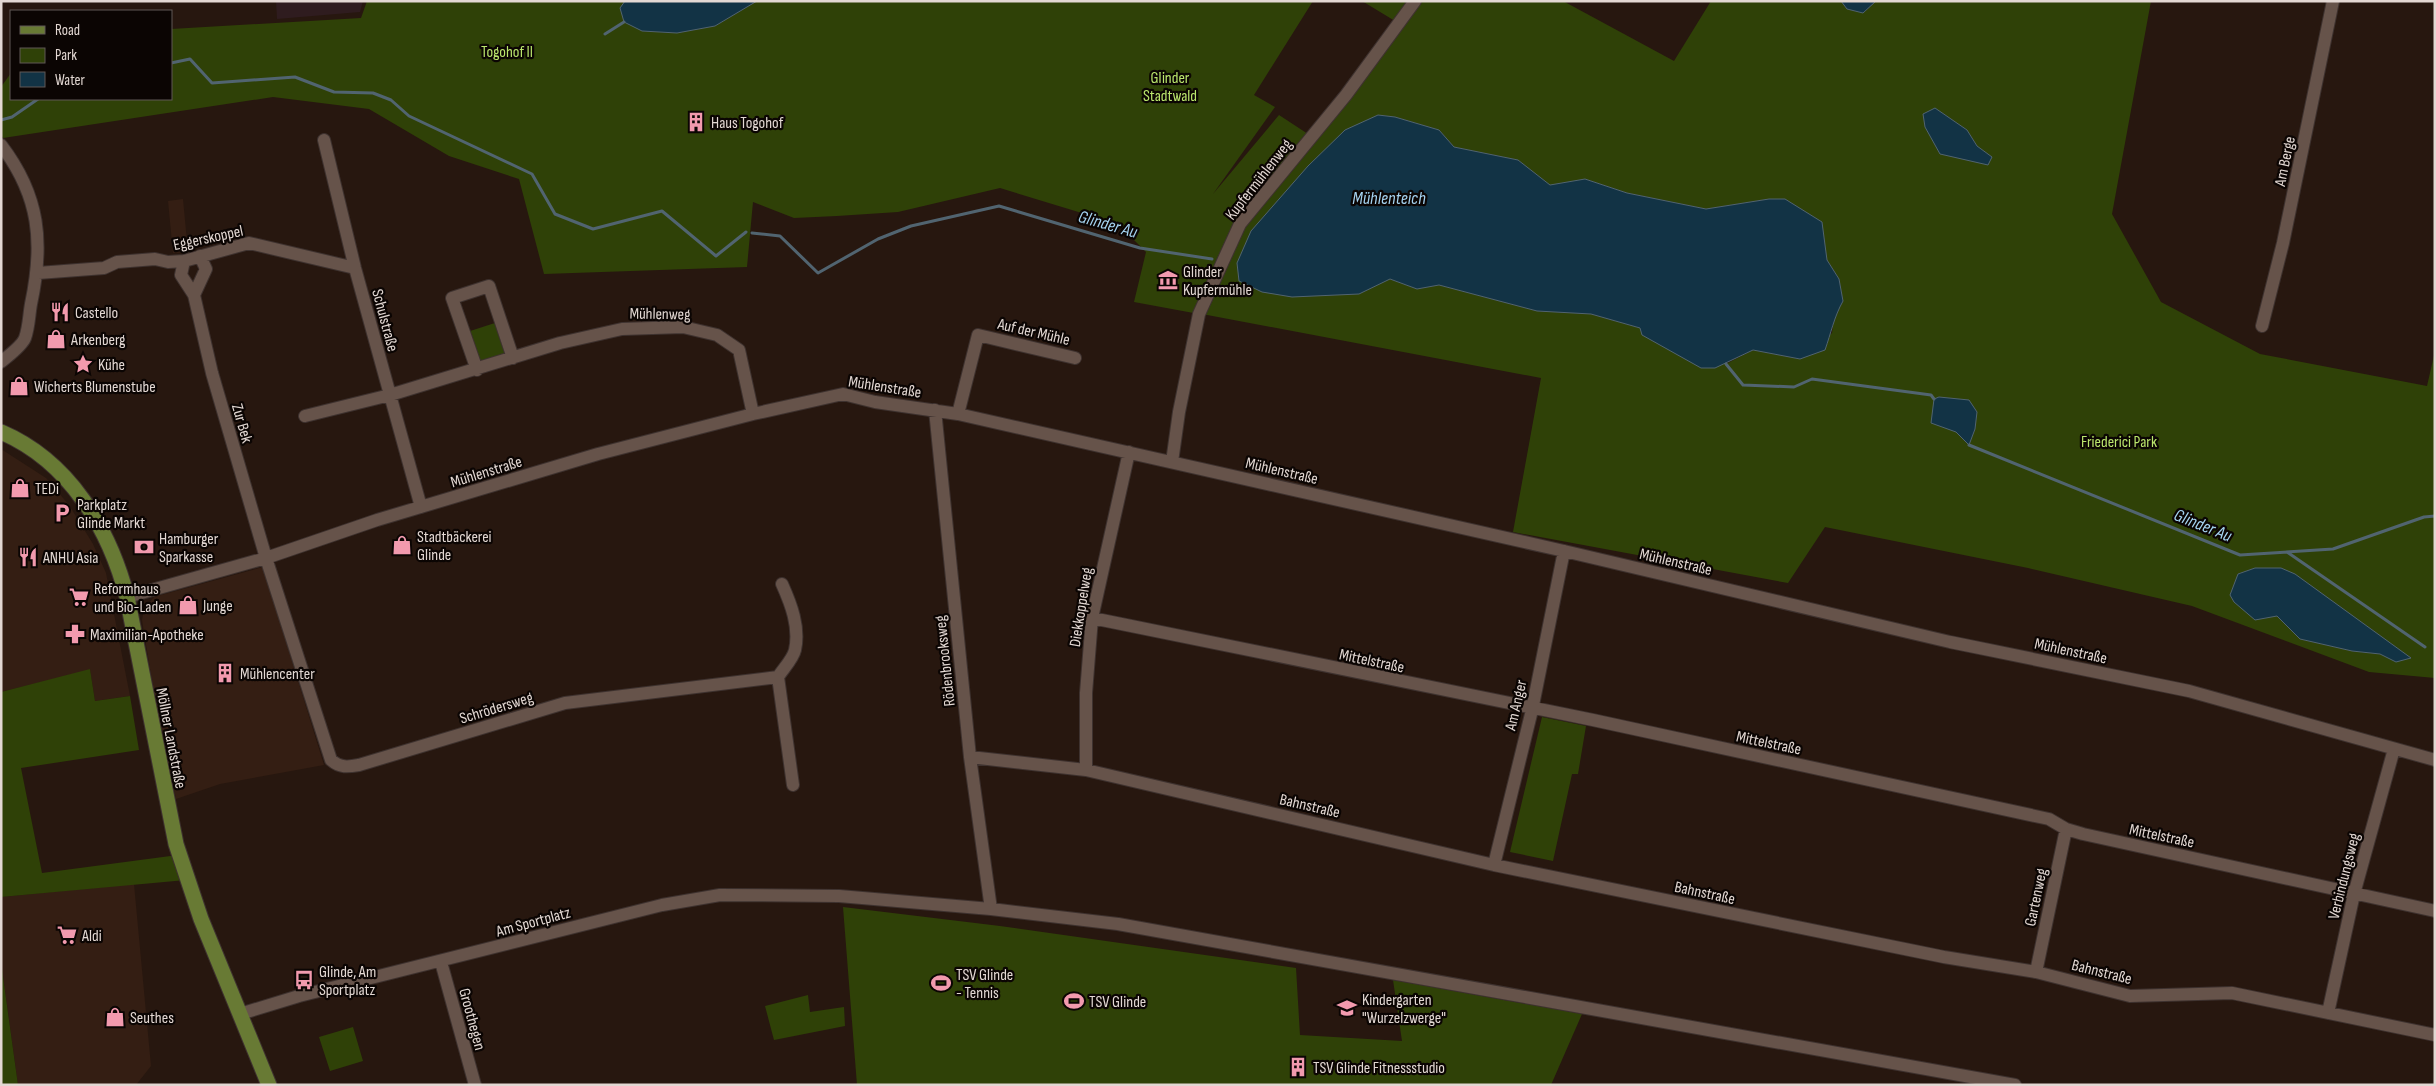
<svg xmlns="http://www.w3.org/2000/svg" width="2436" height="1086" font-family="'Sofia Sans Condensed',sans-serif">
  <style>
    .built { fill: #341e13 }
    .education { fill: #2f1c1f }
    .green { fill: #2f4107; fill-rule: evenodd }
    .water { fill: #123345; stroke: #516470 }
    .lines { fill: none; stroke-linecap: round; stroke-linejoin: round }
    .stream { stroke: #516470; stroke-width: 3 }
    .minor-casing { stroke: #3e322f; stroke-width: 14 }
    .major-casing { stroke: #3e322f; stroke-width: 17 }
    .minor { stroke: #66534a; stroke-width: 12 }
    .major { stroke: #687a34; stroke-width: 15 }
    .labels { text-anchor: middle; stroke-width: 4.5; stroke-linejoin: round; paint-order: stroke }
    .park-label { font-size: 16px; fill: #bbe66d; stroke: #0b0503 }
    .poi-label { font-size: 16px; fill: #e3d8d3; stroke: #0b0503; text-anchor: start }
    .street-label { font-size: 16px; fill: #e3d8d3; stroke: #0b0503 }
    .water-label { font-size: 18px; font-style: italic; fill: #a5d3f0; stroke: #0b0503 }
  </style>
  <rect width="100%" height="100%" fill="#27170f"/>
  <!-- built -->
  <path class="built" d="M183,199L188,252L173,253L168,201Z
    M1,449L46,478L69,505L93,544L106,573L130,696L95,701L90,670L1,692Z
    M263,567L324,765L220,784L176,799L154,693L142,620L144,609L154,597Z
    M134,884L151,1066L136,1085H18L1,962V897Z"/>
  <!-- education -->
  <path class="education" d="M276,1H363L360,12L277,19Z"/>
  <!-- green -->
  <path class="green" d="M367,1H625L620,8L642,31L677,33L715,26L757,1H1313L1254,95L1275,107L1213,194L1279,115L1308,134L1240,224L1199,314L1134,302L1146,252L1122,228L1085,214L1000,188L898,212L837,216L794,218L753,202L747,267L544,274L519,179L449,156L369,109L273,97L3,138L1,134V87L11,73V99H171V29L361,18Z
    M1362,1H1410L1395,21Z
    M1418,1H1563L1674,61L1711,1H1841L1847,9L1863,13L1876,1H2151L2112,214L2161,302L2260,354L2427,386L2435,351V678L2369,672L2192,606L2028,568L1825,527L1788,583L1513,532L1541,378L1202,314L1243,225ZM1935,109L1967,130L1977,146ZM1378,115L1395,117L1439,130L1454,147L1518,160L1550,186L1585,179L1627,193L1706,209L1769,199L1823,242L1827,260L1839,279L1843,301L1834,317L1832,333L1800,359L1753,350L1726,364L1640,328L1591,314L1537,311L1439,285L1417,289L1390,279L1365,122ZM1939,397L1968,400L1977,412L1975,429L1969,445L1956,432L1934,399ZM2255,568H2281L2396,661L2380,654L2352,651L2300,639L2238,574Z
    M501,321L513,358L477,370L464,333Z
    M90,669L95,701L130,696L139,750L21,768L42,873L178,855L186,880L1,897V692Z
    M1542,717L1586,726L1578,774H1572L1553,861L1510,852Z
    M843,907L1000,926L1296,968L1300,1035L1402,1041L1393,980L1582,1014L1551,1085H857Z
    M1,962L18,1085H1Z
    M808,995L810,1012L844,1007L845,1026L774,1040L765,1006Z
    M353,1027L363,1061L330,1071L319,1037Z"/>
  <!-- water -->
  <path class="water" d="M625,1H757L715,26L677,33L642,31L624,22L620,8Z
    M1841,1H1876L1863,13L1847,9Z
    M1935,108L1967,130L1977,146L1992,157L1988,165L1940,154L1925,127L1923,114Z
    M1378,115L1395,117L1439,130L1454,147L1518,160L1550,185L1585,179L1627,193L1706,209L1769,199H1785L1822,222L1827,260L1839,279L1843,301C1834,317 1831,333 1825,350L1800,359L1753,350L1715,368H1701L1642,335L1640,328L1591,314L1537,311L1439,285L1417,289L1390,279L1359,294L1292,297L1262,292L1239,281L1237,263L1251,231L1308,166L1345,130Z
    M1939,397L1969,400L1977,412L1975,429L1969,445L1956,432L1931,423L1934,399Z
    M2255,568H2281L2295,574L2411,658L2396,662L2380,654L2352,651L2300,639L2277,616L2255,620L2234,602L2230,595L2238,574Z"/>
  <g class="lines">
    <!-- stream -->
    <path class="stream" d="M605,34L624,22
      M171,63L190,59L212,83L295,77L334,92L373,93L391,100L409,116L532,174L555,214L593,229L662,211L716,256L746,232
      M1,120L12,117L38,99
      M752,233L780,236L818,273L878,239L911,226L999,206L1140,248L1212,259
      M1726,364L1743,385L1794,387L1812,379L1931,395L1934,399
      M1969,445L2240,555L2333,549L2424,517L2435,516
      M2287,552L2425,647"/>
    <defs>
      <path id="minor" d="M324,140L355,268L421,507
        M1,145C40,196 44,243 31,304C29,315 29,327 25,338C22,346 8,356 1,362
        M200,256L206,269L194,295L212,373L266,558L331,760C340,768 348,767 359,765L565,703L778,677L793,785
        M184,261L181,275L194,295
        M38,273L104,268L117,262L155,259L168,262L184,261L249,243L355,268
        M2262,326L2283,243L2333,1
        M477,370L452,298L489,286L513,358
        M935,410L970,757L991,909
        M958,414L978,335L1075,358
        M305,416L390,395L560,343L622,329L683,327L717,335L739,350L753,414
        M1172,462L1179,412L1199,314L1240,224L1346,95L1415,1
        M127,597L266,558L377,520L598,454L753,414L843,394L875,402L958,414L1564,551L1950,642L2189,691L2435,760
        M1092,618L1593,720L2049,819L2066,829L2083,834L2435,911
        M778,677C783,669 793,659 795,650C800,627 791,604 782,584
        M970,757L1086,770L1494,865L1944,957L2036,972L2130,996L2232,993L2435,1035
        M1086,770V693L1092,618L1129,452
        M1494,865L1532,710L1564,551
        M441,962L475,1085
        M2036,972L2066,829
        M2328,1013L2354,894L2394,749
        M240,1014L299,996L662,905L720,895L839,896L991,909L1118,924L2015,1085"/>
      <path id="major" d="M1,432C69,461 109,528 127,597L176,844L201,919L269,1085"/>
    </defs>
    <!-- minor casing -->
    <use href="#minor" class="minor-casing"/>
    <!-- major casing -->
    <use href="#major" class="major-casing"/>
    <!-- minor -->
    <use href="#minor" class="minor"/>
    <!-- major -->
    <use href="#major" class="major"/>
  </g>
  <!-- icons -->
  <defs>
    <symbol id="building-bare" viewBox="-9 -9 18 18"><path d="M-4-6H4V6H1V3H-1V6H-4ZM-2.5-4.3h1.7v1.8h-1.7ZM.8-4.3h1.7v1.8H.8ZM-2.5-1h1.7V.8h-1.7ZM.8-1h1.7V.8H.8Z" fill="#f29aae" stroke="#0b0503" stroke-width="2.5" paint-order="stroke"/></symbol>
    <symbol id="museum-bare" viewBox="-9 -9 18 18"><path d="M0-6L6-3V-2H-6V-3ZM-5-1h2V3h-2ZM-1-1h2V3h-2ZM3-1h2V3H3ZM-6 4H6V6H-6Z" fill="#f29aae" stroke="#0b0503" stroke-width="2.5" paint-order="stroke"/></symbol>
    <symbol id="restaurant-bare" viewBox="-9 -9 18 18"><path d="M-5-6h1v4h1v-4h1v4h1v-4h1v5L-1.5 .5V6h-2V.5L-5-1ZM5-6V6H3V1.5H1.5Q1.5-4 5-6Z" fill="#f29aae" stroke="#0b0503" stroke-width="2.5" paint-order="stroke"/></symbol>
    <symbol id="shop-bare" viewBox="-9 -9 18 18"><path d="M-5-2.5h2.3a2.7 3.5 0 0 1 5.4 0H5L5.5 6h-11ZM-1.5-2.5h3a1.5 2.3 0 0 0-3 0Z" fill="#f29aae" stroke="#0b0503" stroke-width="2.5" paint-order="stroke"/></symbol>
    <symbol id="sight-bare" viewBox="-9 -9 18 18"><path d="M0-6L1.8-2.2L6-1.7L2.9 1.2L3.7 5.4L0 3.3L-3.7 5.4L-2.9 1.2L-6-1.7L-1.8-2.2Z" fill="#f29aae" stroke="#0b0503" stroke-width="2.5" paint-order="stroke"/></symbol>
    <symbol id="parking-bare" viewBox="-9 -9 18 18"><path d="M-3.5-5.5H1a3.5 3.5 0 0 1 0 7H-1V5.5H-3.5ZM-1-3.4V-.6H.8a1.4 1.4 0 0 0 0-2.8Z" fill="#f29aae" stroke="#0b0503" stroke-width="2.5" paint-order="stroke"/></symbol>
    <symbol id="bank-bare" viewBox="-9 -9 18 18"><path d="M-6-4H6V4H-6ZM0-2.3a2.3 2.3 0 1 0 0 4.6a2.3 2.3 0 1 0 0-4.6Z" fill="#f29aae" stroke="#0b0503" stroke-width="2.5" paint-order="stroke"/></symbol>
    <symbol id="supermarket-bare" viewBox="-9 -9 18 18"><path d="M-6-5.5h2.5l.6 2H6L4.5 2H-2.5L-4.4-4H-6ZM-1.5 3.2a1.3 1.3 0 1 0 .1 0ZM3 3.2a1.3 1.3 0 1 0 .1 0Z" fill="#f29aae" stroke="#0b0503" stroke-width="2.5" paint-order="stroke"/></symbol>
    <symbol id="pharmacy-bare" viewBox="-9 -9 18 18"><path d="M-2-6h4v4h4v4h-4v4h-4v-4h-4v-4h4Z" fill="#f29aae" stroke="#0b0503" stroke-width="2.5" paint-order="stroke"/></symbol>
    <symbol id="bus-bare" viewBox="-9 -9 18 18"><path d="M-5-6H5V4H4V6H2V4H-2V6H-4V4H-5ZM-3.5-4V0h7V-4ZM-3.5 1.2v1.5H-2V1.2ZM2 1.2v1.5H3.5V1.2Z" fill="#f29aae" stroke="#0b0503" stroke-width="2.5" paint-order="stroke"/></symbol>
    <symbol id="stadium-bare" viewBox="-9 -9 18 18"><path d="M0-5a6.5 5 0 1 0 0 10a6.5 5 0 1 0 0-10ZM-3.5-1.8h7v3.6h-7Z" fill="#f29aae" stroke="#0b0503" stroke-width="2.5" paint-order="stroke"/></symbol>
    <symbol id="school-bare" viewBox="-9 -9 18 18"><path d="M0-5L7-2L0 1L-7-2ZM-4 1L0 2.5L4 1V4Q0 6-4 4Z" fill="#f29aae" stroke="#0b0503" stroke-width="2.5" paint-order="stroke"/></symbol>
  </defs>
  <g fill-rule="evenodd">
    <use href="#building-bare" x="682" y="108" width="28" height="28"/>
    <use href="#museum-bare" x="1154" y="266" width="28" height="28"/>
    <use href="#restaurant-bare" x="46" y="298" width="28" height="28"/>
    <use href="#shop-bare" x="42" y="325" width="28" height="28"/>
    <use href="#sight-bare" x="69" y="350" width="28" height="28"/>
    <use href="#shop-bare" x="5" y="372" width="28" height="28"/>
    <use href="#shop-bare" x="6" y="474" width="28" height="28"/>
    <use href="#parking-bare" x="48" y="499" width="28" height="28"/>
    <use href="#shop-bare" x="388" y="531" width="28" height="28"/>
    <use href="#bank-bare" x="130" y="533" width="28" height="28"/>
    <use href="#restaurant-bare" x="14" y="543" width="28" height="28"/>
    <use href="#supermarket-bare" x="65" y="583" width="28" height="28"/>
    <use href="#shop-bare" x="174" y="591" width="28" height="28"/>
    <use href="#pharmacy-bare" x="61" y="620" width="28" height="28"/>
    <use href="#building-bare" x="211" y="659" width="28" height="28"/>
    <use href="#supermarket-bare" x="53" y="921" width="28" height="28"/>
    <use href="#bus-bare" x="290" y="966" width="28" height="28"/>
    <use href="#stadium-bare" x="927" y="969" width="28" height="28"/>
    <use href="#stadium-bare" x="1060" y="987" width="28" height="28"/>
    <use href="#school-bare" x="1333" y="994" width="28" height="28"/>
    <use href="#shop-bare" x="101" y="1003" width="28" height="28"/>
    <use href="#building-bare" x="1284" y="1053" width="28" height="28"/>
  </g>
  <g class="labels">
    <!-- park labels -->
    <g class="park-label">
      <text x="507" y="57">Togohof II</text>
      <text x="1170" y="83">Glinder<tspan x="1170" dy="18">Stadtwald</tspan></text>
      <text x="2119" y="447">Friederici Park</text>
    </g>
    <!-- poi labels -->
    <g class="poi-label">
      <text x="711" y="128">Haus Togohof</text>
      <text x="1183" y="277">Glinder<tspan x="1183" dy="18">Kupfermühle</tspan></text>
      <text x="75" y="318">Castello</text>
      <text x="71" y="345">Arkenberg</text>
      <text x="98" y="370">Kühe</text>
      <text x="34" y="392">Wicherts Blumenstube</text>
      <text x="35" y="494">TEDi</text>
      <text x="77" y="510">Parkplatz<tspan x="77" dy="18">Glinde Markt</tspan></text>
      <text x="417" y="542">Stadtbäckerei<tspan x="417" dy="18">Glinde</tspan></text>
      <text x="159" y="544">Hamburger<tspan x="159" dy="18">Sparkasse</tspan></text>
      <text x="43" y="563">ANHU Asia</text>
      <text x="94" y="594">Reformhaus<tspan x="94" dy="18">und Bio-Laden</tspan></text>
      <text x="203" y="611">Junge</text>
      <text x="90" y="640">Maximilian-Apotheke</text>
      <text x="240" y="679">Mühlencenter</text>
      <text x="82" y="941">Aldi</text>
      <text x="319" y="977">Glinde, Am<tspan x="319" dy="18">Sportplatz</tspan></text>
      <text x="956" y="980">TSV Glinde<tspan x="956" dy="18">- Tennis</tspan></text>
      <text x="1362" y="1005">Kindergarten<tspan x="1362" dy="18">"Wurzelzwerge"</tspan></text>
      <text x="1089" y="1007">TSV Glinde</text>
      <text x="130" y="1023">Seuthes</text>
      <text x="1313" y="1073">TSV Glinde Fitnessstudio</text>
    </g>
    <!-- street labels -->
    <g class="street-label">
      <text transform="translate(2284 161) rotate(-78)" y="6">Am Berge</text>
      <text transform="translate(1258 179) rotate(-52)" y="6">Kupfermühlenweg</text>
      <text transform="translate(208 237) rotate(-12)" y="6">Eggerskoppel</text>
      <text transform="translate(660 313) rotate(1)" y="6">Mühlenweg</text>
      <text transform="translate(386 320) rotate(75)" y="6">Schulstraße</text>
      <text transform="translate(1034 331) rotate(13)" y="6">Auf der Mühle</text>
      <text transform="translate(885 386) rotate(9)" y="6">Mühlenstraße</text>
      <text transform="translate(243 423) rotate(74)" y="6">Zur Bek</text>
      <text transform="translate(1282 470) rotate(13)" y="6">Mühlenstraße</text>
      <text transform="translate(486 471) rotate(-17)" y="6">Mühlenstraße</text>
      <text transform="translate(1676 561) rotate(13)" y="6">Mühlenstraße</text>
      <text transform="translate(1080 607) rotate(-81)" y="6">Diekkoppelweg</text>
      <text transform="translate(2071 650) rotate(12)" y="6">Mühlenstraße</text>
      <text transform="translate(1372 660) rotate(12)" y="6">Mittelstraße</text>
      <text transform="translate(944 661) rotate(-96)" y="6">Rödenbrooksweg</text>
      <text transform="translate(1515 705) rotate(-77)" y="6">Am Anger</text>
      <text transform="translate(496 707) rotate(-17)" y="6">Schrödersweg</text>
      <text transform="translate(172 738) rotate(79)" y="6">Möllner Landstraße</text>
      <text transform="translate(1769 742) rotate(12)" y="6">Mittelstraße</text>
      <text transform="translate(1310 805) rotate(13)" y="6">Bahnstraße</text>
      <text transform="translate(2162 835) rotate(12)" y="6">Mittelstraße</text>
      <text transform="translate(2343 876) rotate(-76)" y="6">Verbindungsweg</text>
      <text transform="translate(1705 892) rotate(12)" y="6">Bahnstraße</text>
      <text transform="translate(2035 897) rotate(-78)" y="6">Gartenweg</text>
      <text transform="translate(533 921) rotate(-15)" y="6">Am Sportplatz</text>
      <text transform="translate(2102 971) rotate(14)" y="6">Bahnstraße</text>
      <text transform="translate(473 1019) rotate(75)" y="6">Groothegen</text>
    </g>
    <!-- water labels -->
    <g class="water-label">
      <text x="1389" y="204">Mühlenteich</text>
      <text transform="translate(1108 224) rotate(16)" y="6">Glinder Au</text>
      <text transform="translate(2203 525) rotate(22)" y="6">Glinder Au</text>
    </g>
  </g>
  <!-- border -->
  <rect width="2436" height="1086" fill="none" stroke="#e3d8d3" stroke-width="5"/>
  <!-- legend -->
  <rect x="10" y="10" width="162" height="90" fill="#0b0503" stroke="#615956"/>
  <rect x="20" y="26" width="25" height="8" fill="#687a34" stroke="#615956"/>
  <text x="55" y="35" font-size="15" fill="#e3d8d3">Road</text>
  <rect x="20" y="48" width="25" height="15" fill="#2f4107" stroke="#615956"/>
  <text x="55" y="60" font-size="15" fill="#e3d8d3">Park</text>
  <rect x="20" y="72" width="25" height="15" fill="#123345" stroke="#615956"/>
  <text x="55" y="85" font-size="15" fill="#e3d8d3">Water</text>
</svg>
